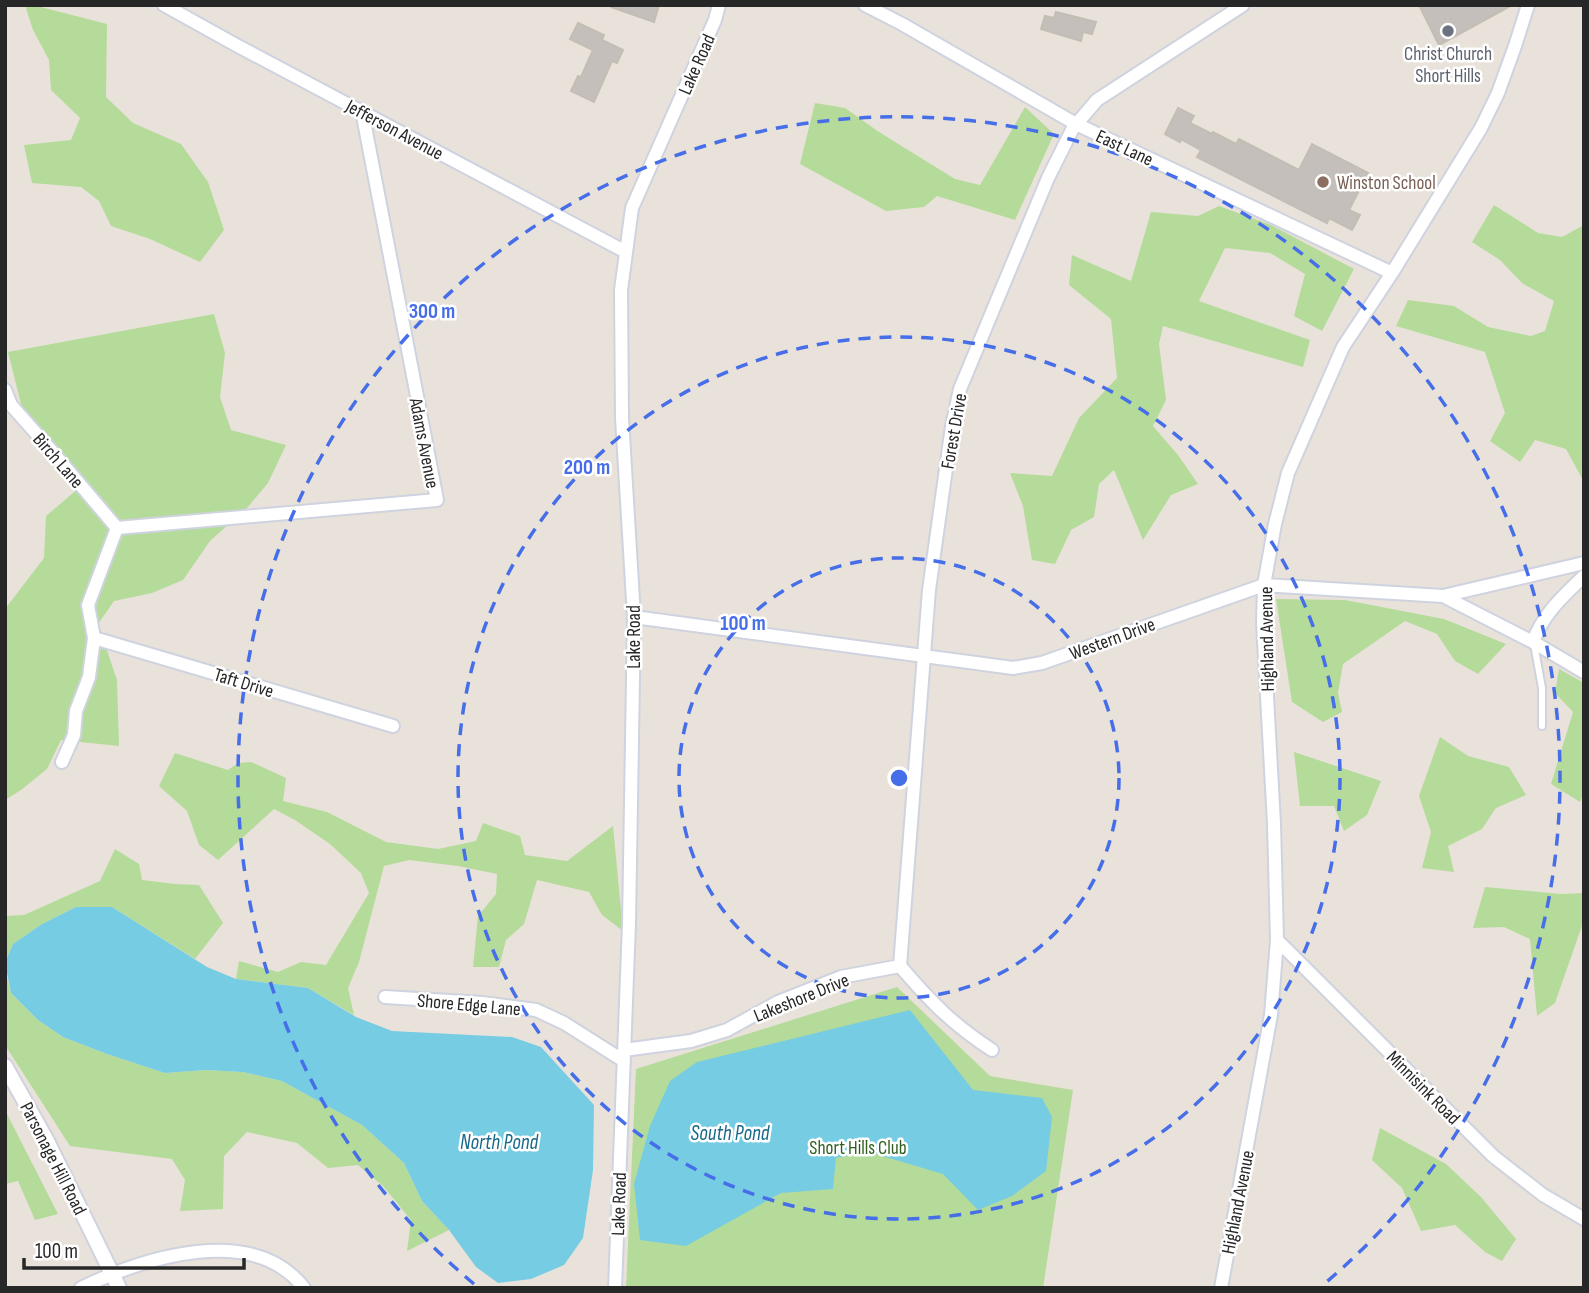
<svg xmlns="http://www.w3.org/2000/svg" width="1589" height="1293" font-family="'Sofia Sans Condensed',sans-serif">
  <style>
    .green { fill: #b4db9a }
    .water { fill: #75cce3 }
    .building { fill: #c4bfba; stroke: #c4bdb4; stroke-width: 2 }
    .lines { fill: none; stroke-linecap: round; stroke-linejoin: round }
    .service-casing { stroke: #cfd3df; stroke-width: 10 }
    .minor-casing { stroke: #cfd3df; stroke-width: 16 }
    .tertiary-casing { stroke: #cfd3df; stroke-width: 18 }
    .service { stroke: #fff; stroke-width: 6 }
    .minor { stroke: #fff; stroke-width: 12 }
    .tertiary { stroke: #fff; stroke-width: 14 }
    .ring { fill: none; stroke: #466ee9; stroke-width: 3.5; stroke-dasharray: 12 9 }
    .worship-dot { fill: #6b7280; stroke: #fff; stroke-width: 2.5 }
    .education-dot { fill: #8d6e63; stroke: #fff; stroke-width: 2.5 }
    .labels { text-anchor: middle; stroke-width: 5; stroke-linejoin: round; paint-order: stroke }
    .worship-label { font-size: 19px; fill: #5b616d; stroke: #fff }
    .street-label { font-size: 19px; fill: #272727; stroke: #fff }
    .education-label { font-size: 19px; fill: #785e54; stroke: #fff; text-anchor: start }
    .park-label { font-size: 19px; fill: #2f5d1f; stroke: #fff }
    .water-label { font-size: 21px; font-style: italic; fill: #18698a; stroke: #fff }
    .centre { fill: #466ee9; stroke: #fff; stroke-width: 3.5 }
    .ring-label { font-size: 21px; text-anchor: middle; font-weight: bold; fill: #466ee9; stroke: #fff; stroke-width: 5; stroke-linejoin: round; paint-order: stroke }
  </style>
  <rect width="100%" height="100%" fill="#e9e2da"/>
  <!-- green -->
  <path class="green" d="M25,5H33L107,24L106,97L133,123L181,144L208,182L224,230L200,262L150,239L111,226L99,201L81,187L32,183L24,145L71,140L80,118L51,90L49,60L33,30Z
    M815,103L845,108L879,132L955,179L980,185L1025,107L1054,134L1015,220L937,196L924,207L886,211L800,164Z
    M1494,205L1538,233L1562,237L1584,225V482L1566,449L1535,440L1520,462L1490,441L1505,413L1485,352L1396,326L1408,300L1454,306L1488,327L1531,336L1545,331L1554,301L1522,283L1500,260L1472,242Z
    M1219,206L1271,225L1354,269L1322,331L1294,316L1305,274L1270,253L1225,248L1199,301L1310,340L1303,367L1163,326L1159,344L1166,400L1153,426L1178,455L1198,484L1171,495L1143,540L1114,470L1099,484L1094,517L1071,530L1055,564L1032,560L1023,506L1010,473L1052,476L1079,418L1117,378L1111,319L1069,285L1072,255L1131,281L1151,212L1198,216Z
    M214,314L225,353L220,397L231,430L286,445L268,483L247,508L210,541L183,580L152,593L114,601L98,624L117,680L119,746L61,740L47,769L21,790L5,800V609L44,558L46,516L86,482L22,408L8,352Z
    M1276,599L1345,600L1444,619L1506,644L1478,674L1455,661L1437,634L1405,621L1343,664L1338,693L1342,712L1323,722L1292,702Z
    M1559,669L1584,683V792L1580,802L1551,784L1573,712L1555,693Z
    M1440,737L1468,756L1509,767L1526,795L1496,808L1482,829L1448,846L1454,872L1422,868L1431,832L1419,796Z
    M1294,752L1381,781L1367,815L1344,831L1334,806H1300Z
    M175,753L228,770L238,763L251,762L286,778L283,801L327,812L386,842L438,849L476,841L483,823L520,836L525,855L567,861L613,826L623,931L602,915L589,892L537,880L524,924L506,940L499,967H473L478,916L496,894L497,874L458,866L409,860L384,866L359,962L348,988L354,1015L308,988L236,979L239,961L278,972L301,962L326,965L369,893L361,873L330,844L295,820L274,809L218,860L199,845L187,811L159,786Z
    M115,849L139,864L142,880L176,884L199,885L223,923L195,959L112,907H76L42,924L13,944L5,963V916L24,915L100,881Z
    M1485,887L1561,894L1584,893V920L1555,1003L1537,1016L1530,939L1504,927L1473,928Z
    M5,969L11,993L38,1020L63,1037L107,1054L165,1073L206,1070L243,1072L282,1081L362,1125L404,1163L422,1201L449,1230L407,1251L411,1220L383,1186L358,1165L328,1168L297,1143L247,1132L224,1156L223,1209L180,1211L185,1180L172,1159L70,1146L5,1045Z
    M897,987L990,1076L1073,1090L1043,1288H626L636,1069Z
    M5,1110L58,1214L35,1220L18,1181L5,1184Z
    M1380,1128L1446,1164L1481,1197L1516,1239L1502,1261L1485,1252L1455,1225L1421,1231L1402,1188L1372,1160Z"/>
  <!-- water -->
  <path class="water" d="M76,907H112L207,967L236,979L308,988L356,1017L392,1031L512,1037L541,1047L594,1105L593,1170L583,1238L564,1265L531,1279L498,1283L476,1267L449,1230L422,1201L404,1163L362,1125L282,1081L243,1072L206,1070L165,1073L107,1054L63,1037L38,1020L11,993L5,963L13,944L42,924Z
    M910,1010L973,1090L1042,1098L1052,1117L1046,1171L1012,1196L978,1210L943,1174L869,1152L836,1158L833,1189L781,1193L686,1246L640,1240L634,1184L650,1126L670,1081L697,1062Z"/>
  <!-- building -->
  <path class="building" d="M611,5H659L654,22L611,7Z
    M1419,5H1512L1439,45Z
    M1056,12L1096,22L1092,34L1083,32L1081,41L1041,29L1045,16L1054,18Z
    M578,23L604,35L602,40L623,50L617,63L612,61L594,102L571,91L578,76L581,77L593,50L570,39Z
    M1178,108L1194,116L1190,123L1212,134L1213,132L1236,144L1239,139L1299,170L1312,144L1368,173L1349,210L1360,215L1352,230L1329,218L1327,223L1197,157L1201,150L1181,139L1180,142L1165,134Z"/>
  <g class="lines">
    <defs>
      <path id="service" d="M1534,644L1542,688V726"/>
      <path id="minor" d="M164,5L236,45L626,252
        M865,5L902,24L1076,124L1392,273
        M5,390L11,405L50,449L117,528
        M117,528L437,500L362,111
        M1443,596L1533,642L1584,672
        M634,617L1013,668L1042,663L1264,585L1443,596L1584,563
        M94,638L393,726
        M1533,642C1543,614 1563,596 1584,576
        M62,762L74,735L76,711L89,677L94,638L88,605L117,528
        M1277,940L1493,1156L1543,1195L1584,1219
        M900,966L929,590L952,426L960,389L1048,178L1073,128L1097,100L1243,5
        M385,997L482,1003L536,1010L564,1023L624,1061
        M624,1050L691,1041L727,1030L778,1002L841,977L900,966C930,1001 953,1025 992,1050
        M81,1288C143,1258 253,1222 304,1288
        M615,1288L629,924L634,617L622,418L621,290L632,208L715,20L719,5
        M1221,1288L1271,1015L1277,940L1274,824L1263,623L1264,585L1275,524L1288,473L1343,347L1392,273L1481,128L1498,93L1515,46L1528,5"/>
      <path id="tertiary" d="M5,1066L47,1141L119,1288"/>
    </defs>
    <!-- service casing -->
    <use href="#service" class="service-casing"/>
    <!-- minor casing -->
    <use href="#minor" class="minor-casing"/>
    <!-- tertiary casing -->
    <use href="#tertiary" class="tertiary-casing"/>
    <!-- service -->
    <use href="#service" class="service"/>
    <!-- minor -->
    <use href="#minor" class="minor"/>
    <!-- tertiary -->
    <use href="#tertiary" class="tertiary"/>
  </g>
  <!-- distance rings -->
  <g class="ring">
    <circle cx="899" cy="778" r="220"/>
    <circle cx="899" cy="778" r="441"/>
    <path d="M474 1284A661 661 0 1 1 1324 1284"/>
  </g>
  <!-- markers -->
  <circle class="worship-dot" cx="1448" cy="31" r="7"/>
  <circle class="education-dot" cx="1323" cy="182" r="7"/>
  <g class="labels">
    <!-- worship labels -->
    <g class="worship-label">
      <text x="1448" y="60">Christ Church<tspan x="1448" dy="22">Short Hills</tspan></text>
    </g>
    <!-- street labels -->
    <g class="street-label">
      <text transform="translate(696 64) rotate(-66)" y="7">Lake Road</text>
      <text transform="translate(395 129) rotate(28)" y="7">Jefferson Avenue</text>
      <text transform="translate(1125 147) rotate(25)" y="7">East Lane</text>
      <text transform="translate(953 431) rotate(-80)" y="7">Forest Drive</text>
      <text transform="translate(425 443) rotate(79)" y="7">Adams Avenue</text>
      <text transform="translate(59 460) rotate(49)" y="7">Birch Lane</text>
      <text transform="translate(633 637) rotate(-90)" y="7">Lake Road</text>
      <text transform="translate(1112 638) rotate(-20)" y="7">Western Drive</text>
      <text transform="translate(1266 639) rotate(-91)" y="7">Highland Avenue</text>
      <text transform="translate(244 682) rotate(17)" y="7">Taft Drive</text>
      <text transform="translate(801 997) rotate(-22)" y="7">Lakeshore Drive</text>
      <text transform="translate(469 1004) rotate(5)" y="7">Shore Edge Lane</text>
      <text transform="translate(1424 1087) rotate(45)" y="7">Minnisink Road</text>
      <text transform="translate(54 1158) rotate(63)" y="7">Parsonage Hill Road</text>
      <text transform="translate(1237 1202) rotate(-79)" y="7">Highland Avenue</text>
      <text transform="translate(618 1204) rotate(-88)" y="7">Lake Road</text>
    </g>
    <!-- education labels -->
    <g class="education-label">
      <text x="1337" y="189">Winston School</text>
    </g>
    <!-- park labels -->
    <g class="park-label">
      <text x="858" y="1154">Short Hills Club</text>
    </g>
    <!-- water labels -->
    <g class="water-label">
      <text x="730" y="1140">South Pond</text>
      <text x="499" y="1149">North Pond</text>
    </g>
  </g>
  <circle cx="899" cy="778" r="10" class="centre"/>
  <g class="ring-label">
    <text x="432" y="318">300 m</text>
    <text x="587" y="474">200 m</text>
    <text x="743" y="630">100 m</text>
  </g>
  <!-- border -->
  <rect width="1589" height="1293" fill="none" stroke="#272727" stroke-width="14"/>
  <!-- scale -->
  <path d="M24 1258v10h220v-10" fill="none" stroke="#272727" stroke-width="3.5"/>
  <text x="35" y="1258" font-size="21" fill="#272727" stroke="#ffffff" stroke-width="5" paint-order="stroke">100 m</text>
</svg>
